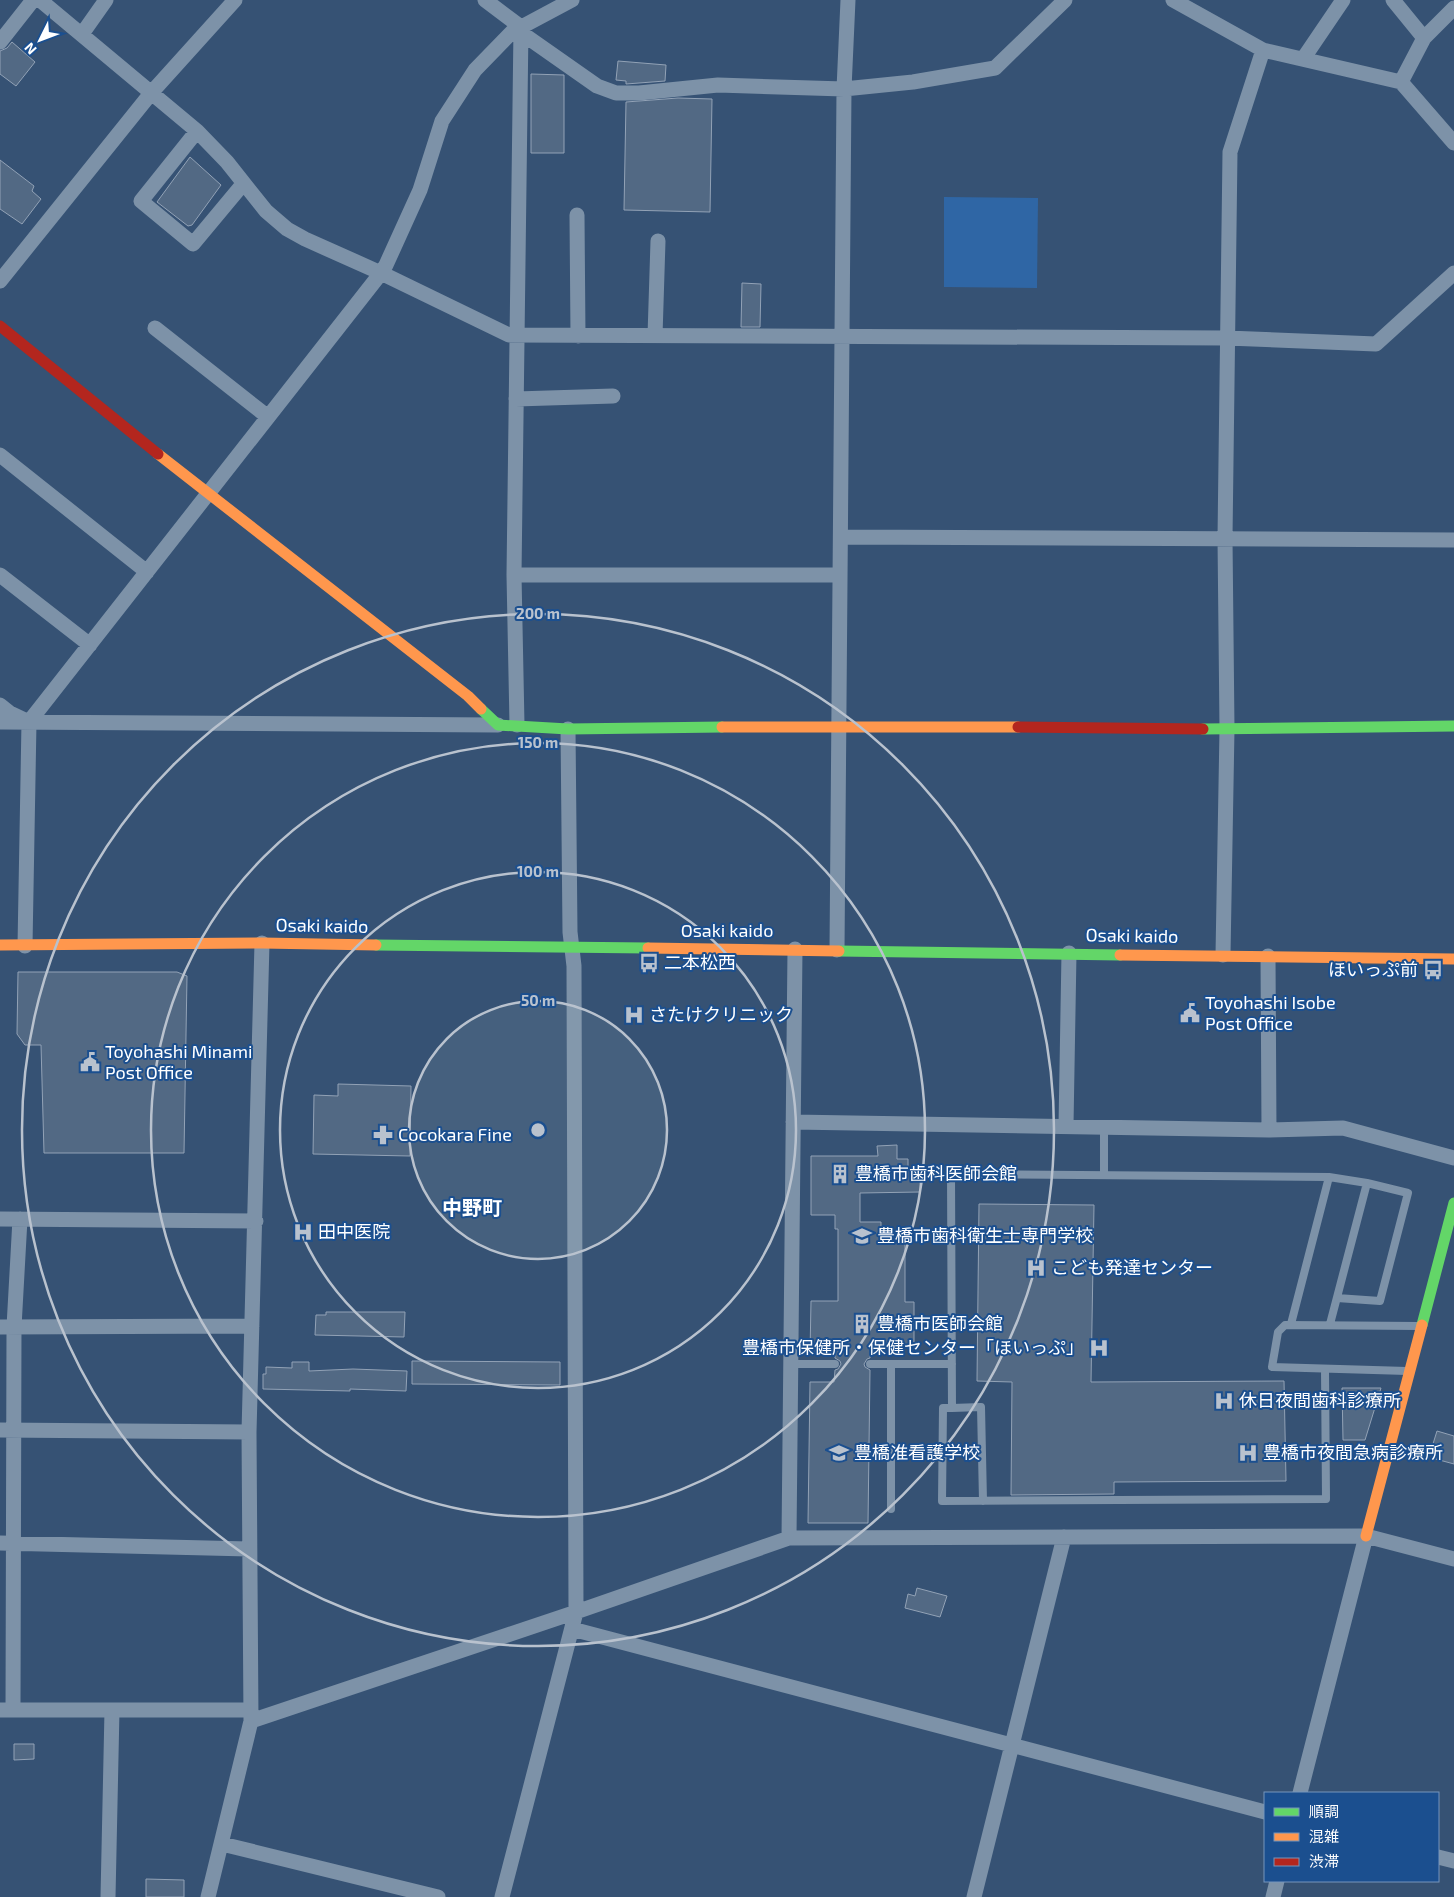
<svg xmlns="http://www.w3.org/2000/svg" width="1454" height="1897" font-family="'Exo 2','Noto Sans JP',sans-serif">
  <style>
    .green { fill: #2f66a5 }
    .building { fill: #526984; stroke: #92a2b6 }
    .lines { fill: none; stroke-linecap: round; stroke-linejoin: round }
    .lane { stroke: #7d92a8; stroke-width: 8 }
    .street { stroke: #7d92a8; stroke-width: 15 }
    .fast { stroke: #63d668; stroke-width: 11 }
    .slow { stroke: #ff974d; stroke-width: 11 }
    .jam { stroke: #b3261e; stroke-width: 11 }
    .ring { fill: none; stroke: #b9c2ce; stroke-width: 2.5 }
    .labels { text-anchor: middle; stroke-width: 4; stroke-linejoin: round; paint-order: stroke }
    .street-label { font-size: 18px; fill: #fff; stroke: #1b4f8f }
    .poi-label { font-size: 18px; fill: #fff; stroke: #1b4f8f; text-anchor: start }
    .quarter-label { font-size: 20px; font-weight: bold; fill: #fff; stroke: #1b4f8f }
    .centre { fill: #b9c2ce; stroke: #1b4f8f; stroke-width: 2.5 }
    .ring-label { font-size: 15px; text-anchor: middle; font-weight: bold; fill: #b9c2ce; stroke: #1b4f8f; stroke-width: 4; stroke-linejoin: round; paint-order: stroke }
  </style>
  <rect width="100%" height="100%" fill="#365274"/>
  <!-- green -->
  <path class="green" d="M944,197L1038,198L1037,288L944,287Z"/>
  <!-- building -->
  <path class="building" d="M12,42L35,62L16,86L0,74V51L7,48Z
    M618,61L666,65L665,81L626,84V81L616,80Z
    M531,74L564,75V153H531Z
    M678,98L712,99L710,212L624,210L626,102Z
    M190,157L221,185L192,225L188,226L157,202Z
    M0,160L34,186L32,191L41,199L22,224L0,209Z
    M742,283L761,284L760,327H741Z
    M18,972H177L187,976L184,1153H44L41,1045H25L17,1034Z
    M338,1084L411,1086L410,1156L313,1154L314,1095L338,1096Z
    M897,1145V1159H908V1171L920,1170V1192L860,1193V1222H881V1242H905V1302H914V1346H870V1358L867,1359L864,1364L865,1367L870,1370L868,1523H808L810,1382H834L835,1370L838,1369L841,1364L840,1361L835,1358V1355L810,1354L811,1301H838V1229H835V1215H811V1156H878L877,1146Z
    M979,1204L1094,1205L1091,1382L1284,1381L1286,1481L1114,1482V1494L1011,1495L1012,1382L977,1381Z
    M326,1312H405L404,1337L315,1335L316,1315H326Z
    M412,1361L560,1362V1385L412,1384Z
    M292,1362H309V1371L353,1369L407,1371L406,1391L350,1389V1391L263,1389V1374H266V1367L292,1368Z
    M1342,1388H1381L1365,1440H1343Z
    M1437,1431L1454,1436V1464L1432,1458L1434,1451L1432,1447Z
    M917,1588L947,1596L940,1617L905,1608L908,1594L915,1596Z
    M14,1744H34V1759L14,1760Z
    M146,1879L184,1880V1897H146Z"/>
  <g class="lines">
    <!-- lane -->
    <path class="lane" d="M1104,1175V1127
      M1329,1177L1367,1183L1330,1324
      M1337,1298L1380,1301L1408,1193L1367,1183
      M1291,1324L1329,1177L951,1174L952,1408H943L942,1501L1326,1499L1325,1369
      M790,1364H835
      M870,1364H952
      M891,1364V1509
      M1407,1371L1272,1367L1278,1332L1285,1325L1419,1326
      M952,1408L981,1407L983,1501"/>
    <!-- street -->
    <path class="street" d="M40,0L197,131L227,162L266,211L287,229L305,239L381,273L509,335L1227,338L1376,344L1454,273
      M485,0L521,27L514,575L517,725
      M1173,0L1263,50L1401,82L1424,38L1454,8
      M1393,0L1424,38
      M520,32L597,86L616,93H639L718,85L844,89L913,82L995,68L1065,0
      M82,34L106,0
      M0,42L33,0
      M1303,59L1343,0
      M1401,82L1454,143
      M197,131L141,201L193,244L243,184
      M577,215L578,336
      M0,281L152,92L235,0
      M155,328L268,417
      M655,336L658,241
      M516,399L613,396
      M0,455L147,572
      M841,537L1454,540
      M0,575L90,645
      M514,575H840
      M0,705L10,713L29,722L381,273L386,265L420,190L442,121L475,70L512,32L572,0
      M0,722L498,725
      M25,946L29,722
      M837,950L844,89L848,0
      M1223,955L1227,729L1225,538L1230,152L1263,50
      M1268,956L1269,1130
      M793,1122L1269,1130L1343,1128L1454,1158
      M1066,1126L1069,953
      M0,1219L256,1221
      M0,1327L252,1326
      M0,1430L249,1432
      M789,1538L795,949
      M0,1543L249,1549
      M572,1629L1265,1812
      M0,1710H251
      M13,1710L14,1327L20,1219
      M251,1721L576,1612L789,1538L1366,1536L1454,1559
      M1300,1793L1366,1536
      M222,1844L438,1897
      M1438,1857L1454,1861
      M108,1897L112,1710
      M208,1897L251,1721L249,1432L262,943
      M502,1897L576,1612L574,966L570,932L568,729
      M974,1897L1064,1537
      M1273,1897L1277,1881"/>
    <!-- fast -->
    <path class="fast" d="M481,709L498,725L568,729L722,727
      M1203,729L1454,726
      M376,945L648,948
      M839,951L1120,955
      M1422,1325L1454,1203"/>
    <!-- slow -->
    <path class="slow" d="M158,454L468,696L481,709
      M722,727H1018
      M0,945L262,943L376,945
      M648,948L839,951
      M1120,955L1454,959
      M1366,1536L1422,1325"/>
    <!-- jam -->
    <path class="jam" d="M0,326L158,454
      M1018,727L1203,729"/>
  </g>
  <!-- distance rings -->
  <circle cx="538" cy="1130" r="129" fill="#b9c2ce" fill-opacity=".12"/>
  <g class="ring">
    <circle cx="538" cy="1130" r="129"/>
    <circle cx="538" cy="1130" r="258"/>
    <circle cx="538" cy="1130" r="387"/>
    <circle cx="538" cy="1130" r="516"/>
  </g>
  <!-- icons -->
  <defs>
    <symbol id="bus-bare" viewBox="-9 -9 18 18"><path d="M-5-6H5V4H4V6H2V4H-2V6H-4V4H-5ZM-3.5-4V0h7V-4ZM-3.5 1.2v1.5H-2V1.2ZM2 1.2v1.5H3.5V1.2Z" fill="#b9c2ce" stroke="#1b4f8f" stroke-width="2.5" paint-order="stroke"/></symbol>
    <symbol id="civic-bare" viewBox="-9 -9 18 18"><path d="M-.6-6.5H3V-4.5H.6V-3L4-1V1h2V6H-6V1h2V-1L-.6-3ZM-1.2 2.5V6h2.4V2.5Z" fill="#b9c2ce" stroke="#1b4f8f" stroke-width="2.5" paint-order="stroke"/></symbol>
    <symbol id="hospital-bare" viewBox="-9 -9 18 18"><path d="M-5-5h3v3.5h4V-5h3V5h-3V1.5h-4V5h-3Z" fill="#b9c2ce" stroke="#1b4f8f" stroke-width="2.5" paint-order="stroke"/></symbol>
    <symbol id="pharmacy-bare" viewBox="-9 -9 18 18"><path d="M-2-6h4v4h4v4h-4v4h-4v-4h-4v-4h4Z" fill="#b9c2ce" stroke="#1b4f8f" stroke-width="2.5" paint-order="stroke"/></symbol>
    <symbol id="building-bare" viewBox="-9 -9 18 18"><path d="M-4-6H4V6H1V3H-1V6H-4ZM-2.5-4.3h1.7v1.8h-1.7ZM.8-4.3h1.7v1.8H.8ZM-2.5-1h1.7V.8h-1.7ZM.8-1h1.7V.8H.8Z" fill="#b9c2ce" stroke="#1b4f8f" stroke-width="2.5" paint-order="stroke"/></symbol>
    <symbol id="university-bare" viewBox="-9 -9 18 18"><path d="M0-5L7-2L0 1L-7-2ZM-4 1L0 2.5L4 1V4Q0 6-4 4Z" fill="#b9c2ce" stroke="#1b4f8f" stroke-width="2.5" paint-order="stroke"/></symbol>
  </defs>
  <g fill-rule="evenodd">
    <use href="#bus-bare" x="635" y="949" width="28" height="28"/>
    <use href="#bus-bare" x="1419" y="956" width="28" height="28"/>
    <use href="#civic-bare" x="1176" y="999" width="28" height="28"/>
    <use href="#hospital-bare" x="620" y="1001" width="28" height="28"/>
    <use href="#civic-bare" x="76" y="1048" width="28" height="28"/>
    <use href="#pharmacy-bare" x="369" y="1121" width="28" height="28"/>
    <use href="#building-bare" x="826" y="1160" width="28" height="28"/>
    <use href="#hospital-bare" x="289" y="1218" width="28" height="28"/>
    <use href="#university-bare" x="848" y="1222" width="28" height="28"/>
    <use href="#hospital-bare" x="1022" y="1254" width="28" height="28"/>
    <use href="#building-bare" x="848" y="1310" width="28" height="28"/>
    <use href="#hospital-bare" x="1085" y="1334" width="28" height="28"/>
    <use href="#hospital-bare" x="1210" y="1387" width="28" height="28"/>
    <use href="#university-bare" x="825" y="1439" width="28" height="28"/>
    <use href="#hospital-bare" x="1234" y="1439" width="28" height="28"/>
  </g>
  <g class="labels">
    <!-- street labels -->
    <g class="street-label">
      <text transform="translate(322 926) rotate(1)" y="6">Osaki kaido</text>
      <text x="727" y="937">Osaki kaido</text>
      <text transform="translate(1132 936) rotate(1)" y="6">Osaki kaido</text>
    </g>
    <!-- poi labels -->
    <g class="poi-label">
      <text x="664" y="969">二本松西</text>
      <text x="1418" y="976" text-anchor="end">ほいっぷ前</text>
      <text x="1205" y="1009">Toyohashi Isobe<tspan x="1205" dy="21">Post Office</tspan></text>
      <text x="649" y="1021">さたけクリニック</text>
      <text x="105" y="1058">Toyohashi Minami<tspan x="105" dy="21">Post Office</tspan></text>
      <text x="398" y="1141">Cocokara Fine</text>
      <text x="855" y="1180">豊橋市歯科医師会館</text>
      <text x="318" y="1238">田中医院</text>
      <text x="877" y="1242">豊橋市歯科衛生士専門学校</text>
      <text x="1051" y="1274">こども発達センター</text>
      <text x="877" y="1330">豊橋市医師会館</text>
      <text x="1084" y="1354" text-anchor="end">豊橋市保健所・保健センター「ほいっぷ」</text>
      <text x="1239" y="1407">休日夜間歯科診療所</text>
      <text x="854" y="1459">豊橋准看護学校</text>
      <text x="1263" y="1459">豊橋市夜間急病診療所</text>
    </g>
    <!-- quarter labels -->
    <g class="quarter-label">
      <text x="472" y="1215">中野町</text>
    </g>
  </g>
  <circle cx="538" cy="1130" r="8" class="centre"/>
  <g class="ring-label">
    <text x="538" y="619">200 m</text>
    <text x="538" y="748">150 m</text>
    <text x="538" y="877">100 m</text>
    <text x="538" y="1006">50 m</text>
  </g>
  <!-- legend -->
  <rect x="1264" y="1792" width="175" height="90" fill="#1b4f8f" stroke="#7695bc"/>
  <rect x="1274" y="1808" width="25" height="8" fill="#63d668" stroke="#7695bc"/>
  <text x="1309" y="1817" font-size="15" fill="#ffffff">順調</text>
  <rect x="1274" y="1833" width="25" height="8" fill="#ff974d" stroke="#7695bc"/>
  <text x="1309" y="1842" font-size="15" fill="#ffffff">混雑</text>
  <rect x="1274" y="1858" width="25" height="8" fill="#b3261e" stroke="#7695bc"/>
  <text x="1309" y="1867" font-size="15" fill="#ffffff">渋滞</text>
  <!-- north arrow -->
  <g transform="translate(40 40) rotate(228)" stroke="#1b4f8f" stroke-width="4" paint-order="stroke">
  <path d="M0-4L9 19L0 12L-9 19Z" fill="#ffffff"/>
  <text y="-8" font-size="14" font-weight="bold" text-anchor="middle" fill="#ffffff">N</text>
  </g>
</svg>
